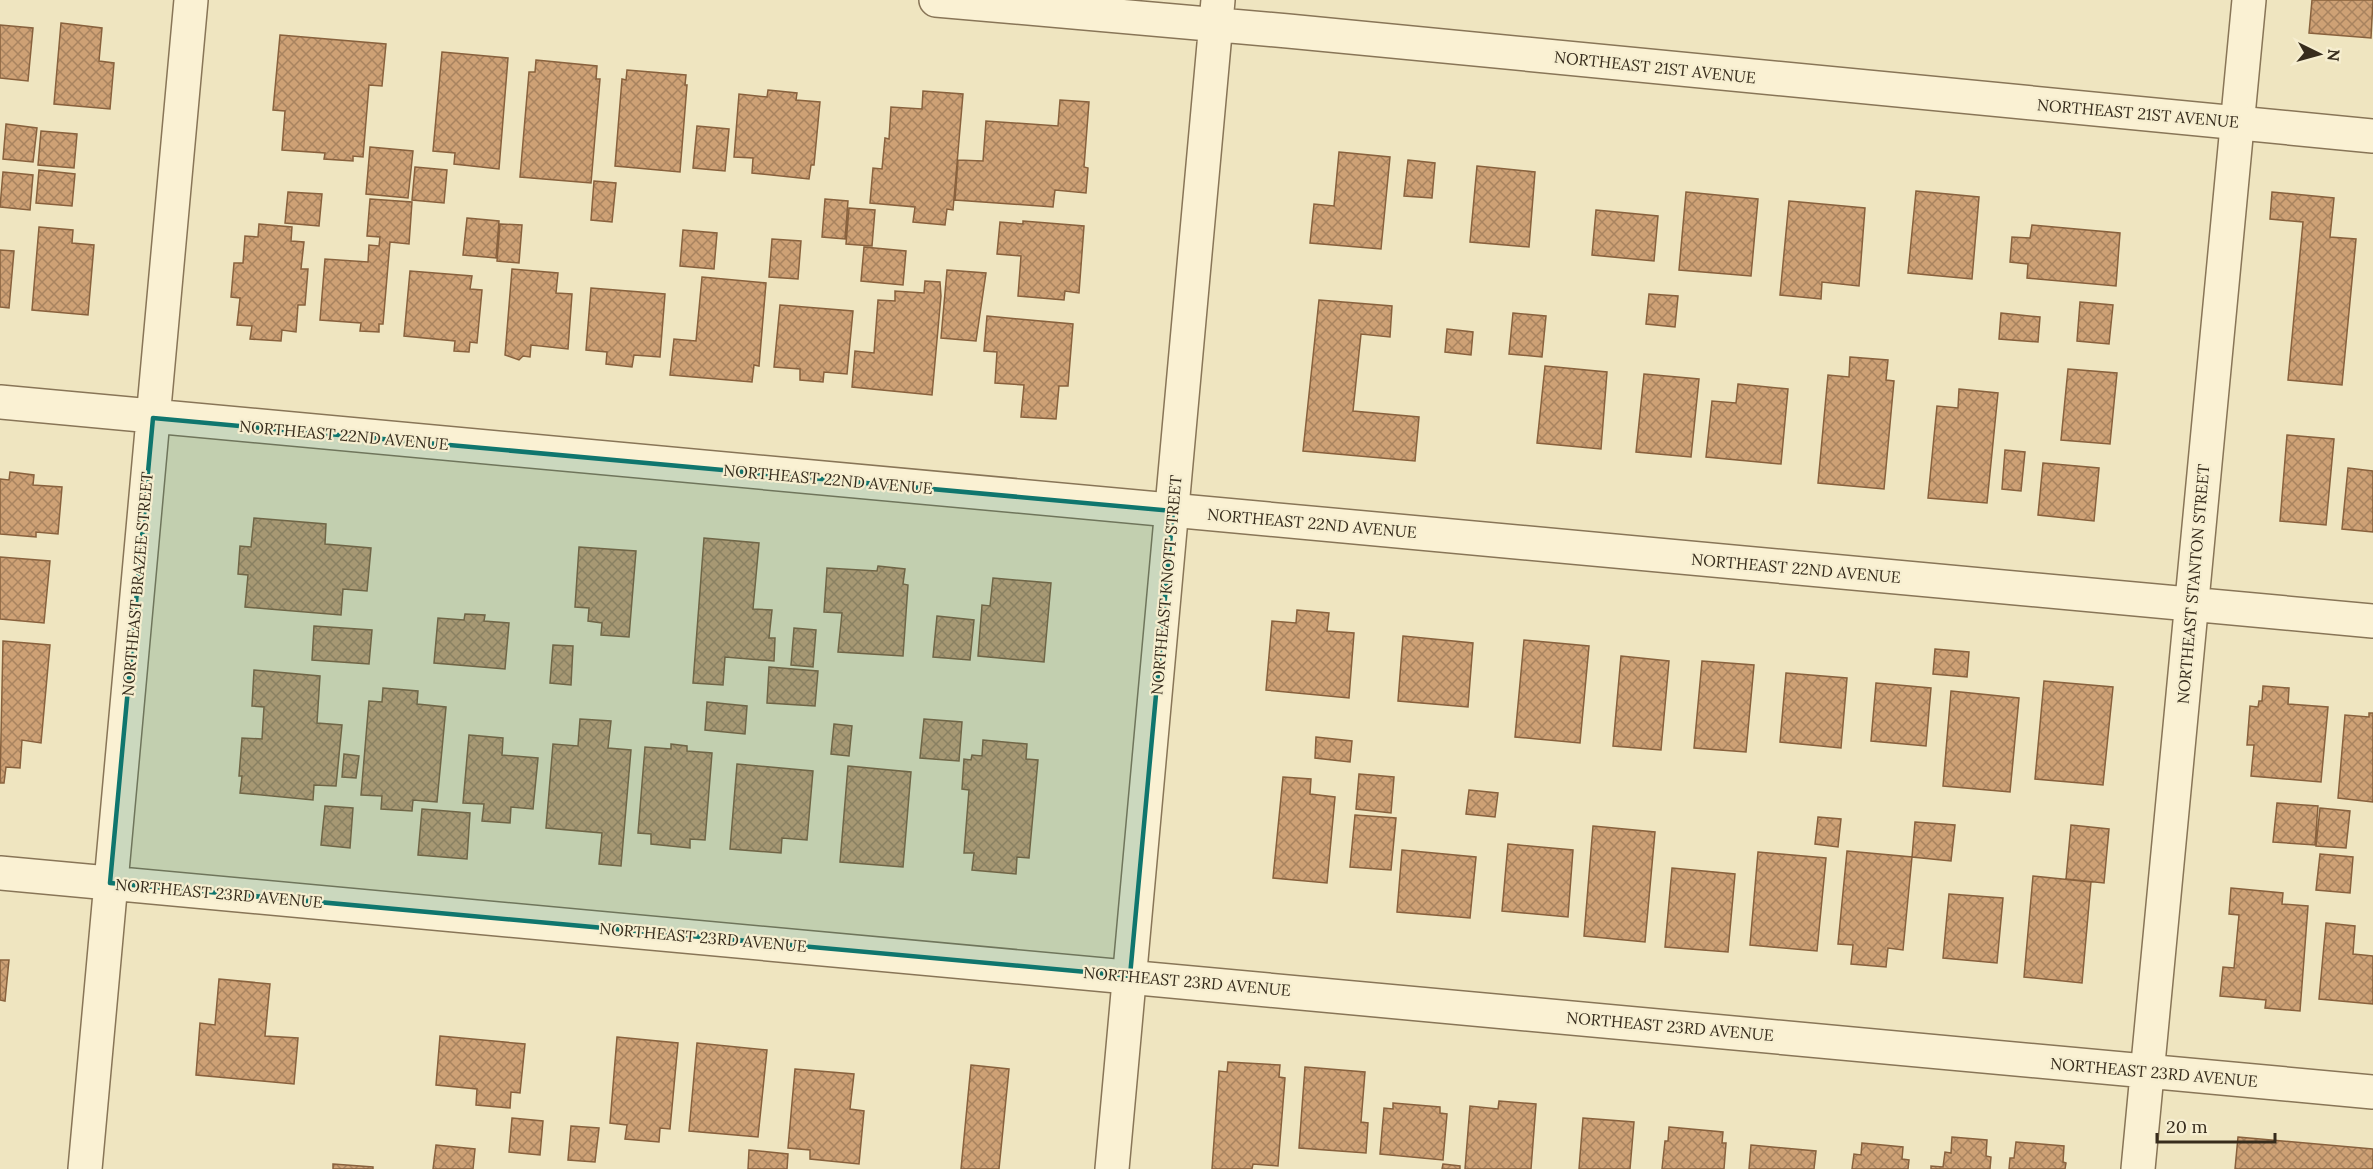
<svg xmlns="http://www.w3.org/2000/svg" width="2373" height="1169" font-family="Lora,serif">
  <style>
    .building { fill: url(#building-cross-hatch); stroke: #88613d; stroke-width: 1.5 }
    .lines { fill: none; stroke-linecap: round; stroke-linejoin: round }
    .minor-casing { stroke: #887557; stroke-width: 36 }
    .tertiary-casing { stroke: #887557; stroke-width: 36 }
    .minor { stroke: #faf1d3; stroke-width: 33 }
    .tertiary { stroke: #faf1d3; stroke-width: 33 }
    .marked { fill: #0f766e; fill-opacity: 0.2; stroke: #0f766e; stroke-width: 4.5; stroke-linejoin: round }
    .labels { text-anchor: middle; stroke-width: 4.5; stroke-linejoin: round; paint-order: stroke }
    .street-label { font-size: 16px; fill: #372c1c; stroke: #f6eed0 }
  </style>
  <defs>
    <pattern id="building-cross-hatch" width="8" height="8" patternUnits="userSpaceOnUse" patternTransform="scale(1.5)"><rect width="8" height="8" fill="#cea175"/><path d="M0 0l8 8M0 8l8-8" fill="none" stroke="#a8835f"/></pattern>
  </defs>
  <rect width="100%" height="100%" fill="#efe5c0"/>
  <!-- building -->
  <path class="building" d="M2312,0H2373L2371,38L2309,33Z
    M61,23L102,28L99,61L114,63L110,109L54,104Z
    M0,25L33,28L28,81L0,78Z
    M280,35L386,44L382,86L369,85L363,157L353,156V161L324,159L325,153L282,150L285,111L273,110Z
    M442,52L508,58L499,169L454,164L455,153L433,151Z
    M536,60L597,66L596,79H600L591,183L520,177L529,72H535Z
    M627,70L686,75L685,85H687L680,172L615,166L622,79L626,80Z
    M768,90L797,93L796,100L820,102L814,165H811L809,179L752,173L753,158L734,157L739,94L767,97Z
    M923,91L963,94L953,210L947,209L945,225L913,222L915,207L870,203L873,168L882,169L885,138L889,139L891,107L922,109Z
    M1060,100L1089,102L1084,167L1088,168L1086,193L1055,190L1053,207L955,200L958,160L983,161L986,121L1058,126Z
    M6,124L37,128L33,162L3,159Z
    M697,126L729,129L725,171L693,168Z
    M41,131L77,134L74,168L38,165Z
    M370,147L413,151L408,198L366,194Z
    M1339,152L1390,157L1381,249L1310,243L1314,204L1334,206Z
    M1408,160L1435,163L1432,198L1404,196Z
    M1477,166L1535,172L1529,247L1470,242Z
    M415,167L447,170L444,203L412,200Z
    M39,170L75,174L72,206L36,203Z
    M3,172L33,175L30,210L0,207Z
    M594,181L616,183L612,222L591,220Z
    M1916,191L1979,197L1972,279L1908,273Z
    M288,192L322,194L319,226L285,223Z
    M1686,192L1758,199L1751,276L1679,270Z
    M2272,192L2334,198L2330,237L2356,239L2342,385L2288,380L2303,222L2270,219Z
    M370,199L412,202L409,244L390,242L383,324H379V332L360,331L361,323L320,320L325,259L368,262L369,245L379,246L380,237L367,236Z
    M825,199L848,201L845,239L822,237Z
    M1789,201L1865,208L1859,286L1822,282L1821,299L1780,295Z
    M849,208L875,210L872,246L846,244Z
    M1596,210L1658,216L1654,261L1592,255Z
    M467,218L499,221L496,258L463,255Z
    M1023,221L1084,226L1079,293L1065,291L1064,300L1018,296L1021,256L997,254L1000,222L1023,224Z
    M259,224L292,227L291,241L304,242L301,269H308L305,305H298L296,332L282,330L281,341L250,339L252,326L237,325L240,298L231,297L234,263H243L245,236L258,237Z
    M500,224L522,225L519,263L497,261Z
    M2032,225L2120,233L2116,286L2027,278L2028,264L2010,262L2012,237L2030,238Z
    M39,227L73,230L72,243L94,245L88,315L32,310Z
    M683,230L717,233L714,269L680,266Z
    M772,239L801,241L798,279L769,277Z
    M864,247L906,251L903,285L861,281Z
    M0,250L14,251L9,308L0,307Z
    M512,269L558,273L556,293L572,294L568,349L531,345L530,357L523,356L519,360L505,355Z
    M947,270L986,273L976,341L941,338Z
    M410,271L472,276L470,289L482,290L477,343L470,342L469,352L454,351L455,341L404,336Z
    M702,277L766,283L759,366L754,365L752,382L670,375L674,339L696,341Z
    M925,281L940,282L941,296L932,395L852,387L855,351L874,353L878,300L895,301V291L924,293Z
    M591,288L665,294L660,357L634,355L632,367L606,364L607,352L586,350Z
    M1649,294L1678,296L1675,327L1646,324Z
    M1319,300L1392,306L1390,337L1361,334L1353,411L1419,417L1415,461L1303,451Z
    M2080,302L2113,305L2109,344L2077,341Z
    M780,305L853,311L847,374L824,372L823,382L800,380V369L774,367Z
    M1513,313L1546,316L1542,357L1509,354Z
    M2001,313L2040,317L2038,342L1999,339Z
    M987,316L1073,324L1068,386H1059L1056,419L1021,417L1024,385L995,383L997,352L984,351Z
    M1447,329L1473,332L1471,355L1445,352Z
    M1850,357L1888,360L1886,380L1894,381L1884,489L1818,483L1828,375L1849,377Z
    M1545,366L1607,372L1601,449L1537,443Z
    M2068,369L2117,373L2110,444L2061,440Z
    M1644,374L1699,379L1691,457L1636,452Z
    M1738,384L1788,389L1781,464L1706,457L1712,401L1736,403Z
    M1959,389L1998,393L1987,503L1928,498L1937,406L1958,408Z
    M2287,435L2334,439L2326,525L2280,521Z
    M2005,450L2025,452L2021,491L2002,489Z
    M2043,463L2099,468L2094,521L2038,515Z
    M2348,468L2373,471V532L2342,529Z
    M10,472L34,475L33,485L62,487L58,534L36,532V537L0,534V479L9,480Z
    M254,518L326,524L325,544L371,548L367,591L343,589L341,615L245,607L248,575L238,574L240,546L251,547Z
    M704,538L759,543L753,609L772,610L769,638H775L774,661L725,657L723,685L693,683Z
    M579,547L636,551L629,637L601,635L602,623L588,621L589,608L575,607Z
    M0,557L50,561L44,623L0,619Z
    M878,566L905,569L903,584L908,585L903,656L838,652L842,613L824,612L827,568L877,571Z
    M993,578L1051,583L1044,662L978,656L982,605L990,606Z
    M1297,610L1329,613L1327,631L1354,633L1349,698L1266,690L1272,621L1296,623Z
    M465,614L485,615L484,621L509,623L505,669L434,663L438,618L464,620Z
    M937,616L974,620L970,660L933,657Z
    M314,626L372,630L369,664L312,660Z
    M794,628L816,630L813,667L791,665Z
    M1403,636L1473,643L1468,707L1398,701Z
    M1524,640L1589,646L1580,743L1515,737Z
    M3,641L50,645L41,743L22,740L20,768L6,767L4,783H0Z
    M553,645L573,646L571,685L550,683Z
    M1935,649L1969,652L1967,677L1933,674Z
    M1621,656L1669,661L1661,750L1613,746Z
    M1702,661L1754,665L1746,752L1694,748Z
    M769,667L818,671L815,706L767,703Z
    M254,670L320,676L317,723L342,725L336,786L314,785L313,800L240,793L242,776H239L242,738L262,739L264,707L252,706Z
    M1786,673L1847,678L1841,748L1780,742Z
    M2044,681L2113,687L2103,785L2035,779Z
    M1876,683L1931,688L1926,746L1871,741Z
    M2263,686L2289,688L2288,704L2328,707L2321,782L2251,776L2254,745H2247L2250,706L2258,707L2259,701H2262Z
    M383,688L418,691L417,704L446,707L437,802L413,800L412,811L381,809L382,796L361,795L369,701L382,702Z
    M1951,691L2019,698L2010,792L1943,786Z
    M707,702L747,706L745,734L705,730Z
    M2369,713H2373V802L2338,798L2345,715L2369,717Z
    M580,719L611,721L608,748L631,750L621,866L599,864L602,833L546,828L553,744L578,746Z
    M924,719L962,722L959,761L920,758Z
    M834,724L852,726L849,756L831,754Z
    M469,735L503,738L502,755L538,758L533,809L511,807L510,823L482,821L484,804L463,803Z
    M1316,737L1352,741L1350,762L1315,758Z
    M983,740L1027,744L1026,759L1038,760L1029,858L1017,857L1016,874L972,870L974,853H964L969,790L962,789L964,759L971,760L972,755L982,756Z
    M671,744L687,746V751L712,753L705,840L690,839V848L651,844V834L638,833L645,747L671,749Z
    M344,754L359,756L356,778L342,777Z
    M737,764L813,771L807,840L782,838L781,853L730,849Z
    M848,766L911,772L903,867L840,862Z
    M1359,774L1394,777L1391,813L1356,809Z
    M1283,777L1311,779L1310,794L1335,797L1327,883L1273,878Z
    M1469,790L1498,793L1495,817L1466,814Z
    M2277,803L2318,806L2315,845L2273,842Z
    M325,806L353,808L350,848L321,845Z
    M2320,808L2350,811L2346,848L2316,846Z
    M422,809L470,813L467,859L418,855Z
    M1355,815L1396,818L1391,870L1350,867Z
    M1818,817L1841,819L1838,847L1815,844Z
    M1915,822L1955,825L1951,861L1912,857Z
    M2071,825L2109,829L2104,883L2066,879Z
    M1593,826L1655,832L1645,942L1584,936Z
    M1508,844L1573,850L1568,917L1502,911Z
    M1402,850L1476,857L1470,918L1397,912Z
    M1847,851L1912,857L1903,950L1888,948L1886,967L1851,964L1853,945L1838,944Z
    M1758,852L1826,858L1817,951L1750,945Z
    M2320,854L2353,857L2350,893L2316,890Z
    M1672,868L1735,874L1728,952L1665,947Z
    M2033,876L2091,882L2082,983L2024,977Z
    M2231,888L2283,893L2282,904L2308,906L2300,1011L2265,1008L2266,1000L2220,996L2223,967L2234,968L2239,915L2229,914Z
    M1949,894L2003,898L1997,963L1943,958Z
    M2326,923L2355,926L2353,954L2373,956V1004L2319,999Z
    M0,960H9L5,1001L0,1000Z
    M219,979L270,984L265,1036L298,1038L294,1084L196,1075L200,1023L215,1025Z
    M440,1036L525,1044L520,1093L511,1092L510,1108L476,1105L477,1089L436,1085Z
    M617,1037L678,1043L670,1129L660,1128L659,1142L625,1139L627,1125L610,1123Z
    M697,1043L767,1050L758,1137L689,1131Z
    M1228,1062L1280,1065L1279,1077L1285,1078L1278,1166L1253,1164L1252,1169H1212L1219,1071L1227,1072Z
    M971,1065L1009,1069L999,1169H961Z
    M1305,1067L1365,1072L1361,1122L1368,1123L1366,1153L1299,1148Z
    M795,1069L854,1074L850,1109L864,1111L859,1164L810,1159V1150L788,1148Z
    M1499,1101L1536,1104L1531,1169H1465L1470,1106L1498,1109Z
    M1393,1103L1440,1107V1113L1447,1114L1443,1160L1380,1154L1384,1108L1393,1109Z
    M512,1118L543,1121L540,1155L509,1152Z
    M1583,1118L1634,1122L1630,1169H1579Z
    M571,1126L599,1128L595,1162L568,1160Z
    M1669,1127L1723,1132L1722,1143H1726L1724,1169H1662L1665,1141H1668Z
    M1952,1137L1987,1140L1986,1156L1991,1157L1990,1169H1931V1166L1943,1167L1945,1152L1951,1153Z
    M2238,1137L2373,1149V1169H2235Z
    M2016,1142L2064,1146L2063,1162L2066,1163L2065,1169H2009L2010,1158H2014Z
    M1862,1143L1903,1147L1902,1159L1909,1160L1908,1169H1852L1854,1154L1861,1155Z
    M436,1145L475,1149L473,1169H433Z
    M1751,1145L1816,1151L1814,1169H1749Z
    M749,1150L788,1154L787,1169H748Z
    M333,1164L373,1167V1169H333Z
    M1443,1164L1460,1166V1169H1442Z"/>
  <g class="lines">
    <defs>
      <path id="minor" d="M0,402L2373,621
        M0,873L2373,1092
        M85,1169L191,0
        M2138,1169L2249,0"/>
      <path id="tertiary" d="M936,0L1288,31L2373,136
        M1112,1169L1218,0"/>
    </defs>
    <!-- minor casing -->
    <use href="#minor" class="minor-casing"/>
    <!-- tertiary casing -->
    <use href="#tertiary" class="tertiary-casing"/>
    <!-- minor -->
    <use href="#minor" class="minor"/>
    <!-- tertiary -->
    <use href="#tertiary" class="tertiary"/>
  </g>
  <!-- marked area -->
  <path class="marked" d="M153,418L1173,511L1130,976L110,883Z"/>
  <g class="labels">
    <!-- street labels -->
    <g class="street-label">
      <text transform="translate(1655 67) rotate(6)" y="6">NORTHEAST 21ST AVENUE</text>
      <text transform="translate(2138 113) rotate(5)" y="6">NORTHEAST 21ST AVENUE</text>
      <text transform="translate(344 435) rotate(5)" y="6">NORTHEAST 22ND AVENUE</text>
      <text transform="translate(828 479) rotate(5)" y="6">NORTHEAST 22ND AVENUE</text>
      <text transform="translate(1312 523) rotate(5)" y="6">NORTHEAST 22ND AVENUE</text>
      <text transform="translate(1796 568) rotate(5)" y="6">NORTHEAST 22ND AVENUE</text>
      <text transform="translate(137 584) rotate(-85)" y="6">NORTHEAST BRAZEE STREET</text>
      <text transform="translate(2193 584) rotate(-85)" y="6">NORTHEAST STANTON STREET</text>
      <text transform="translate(1166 585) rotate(-85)" y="6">NORTHEAST KNOTT STREET</text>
      <text transform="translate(219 893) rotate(5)" y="6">NORTHEAST 23RD AVENUE</text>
      <text transform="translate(703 937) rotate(5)" y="6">NORTHEAST 23RD AVENUE</text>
      <text transform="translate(1187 981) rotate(5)" y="6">NORTHEAST 23RD AVENUE</text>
      <text transform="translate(1670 1026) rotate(5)" y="6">NORTHEAST 23RD AVENUE</text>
      <text transform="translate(2154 1072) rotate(5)" y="6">NORTHEAST 23RD AVENUE</text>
    </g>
  </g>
  <!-- north arrow -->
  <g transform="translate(2319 54) rotate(95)" stroke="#f6eed0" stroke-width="4.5" paint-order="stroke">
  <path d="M0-4.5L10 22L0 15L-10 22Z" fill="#372c1c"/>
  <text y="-9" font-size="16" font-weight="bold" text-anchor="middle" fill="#372c1c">N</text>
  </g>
  <!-- scale -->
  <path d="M2157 1133v9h118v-9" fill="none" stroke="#372c1c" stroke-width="3"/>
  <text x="2166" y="1133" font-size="18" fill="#372c1c" stroke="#f6eed0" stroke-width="4.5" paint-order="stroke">20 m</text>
</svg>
